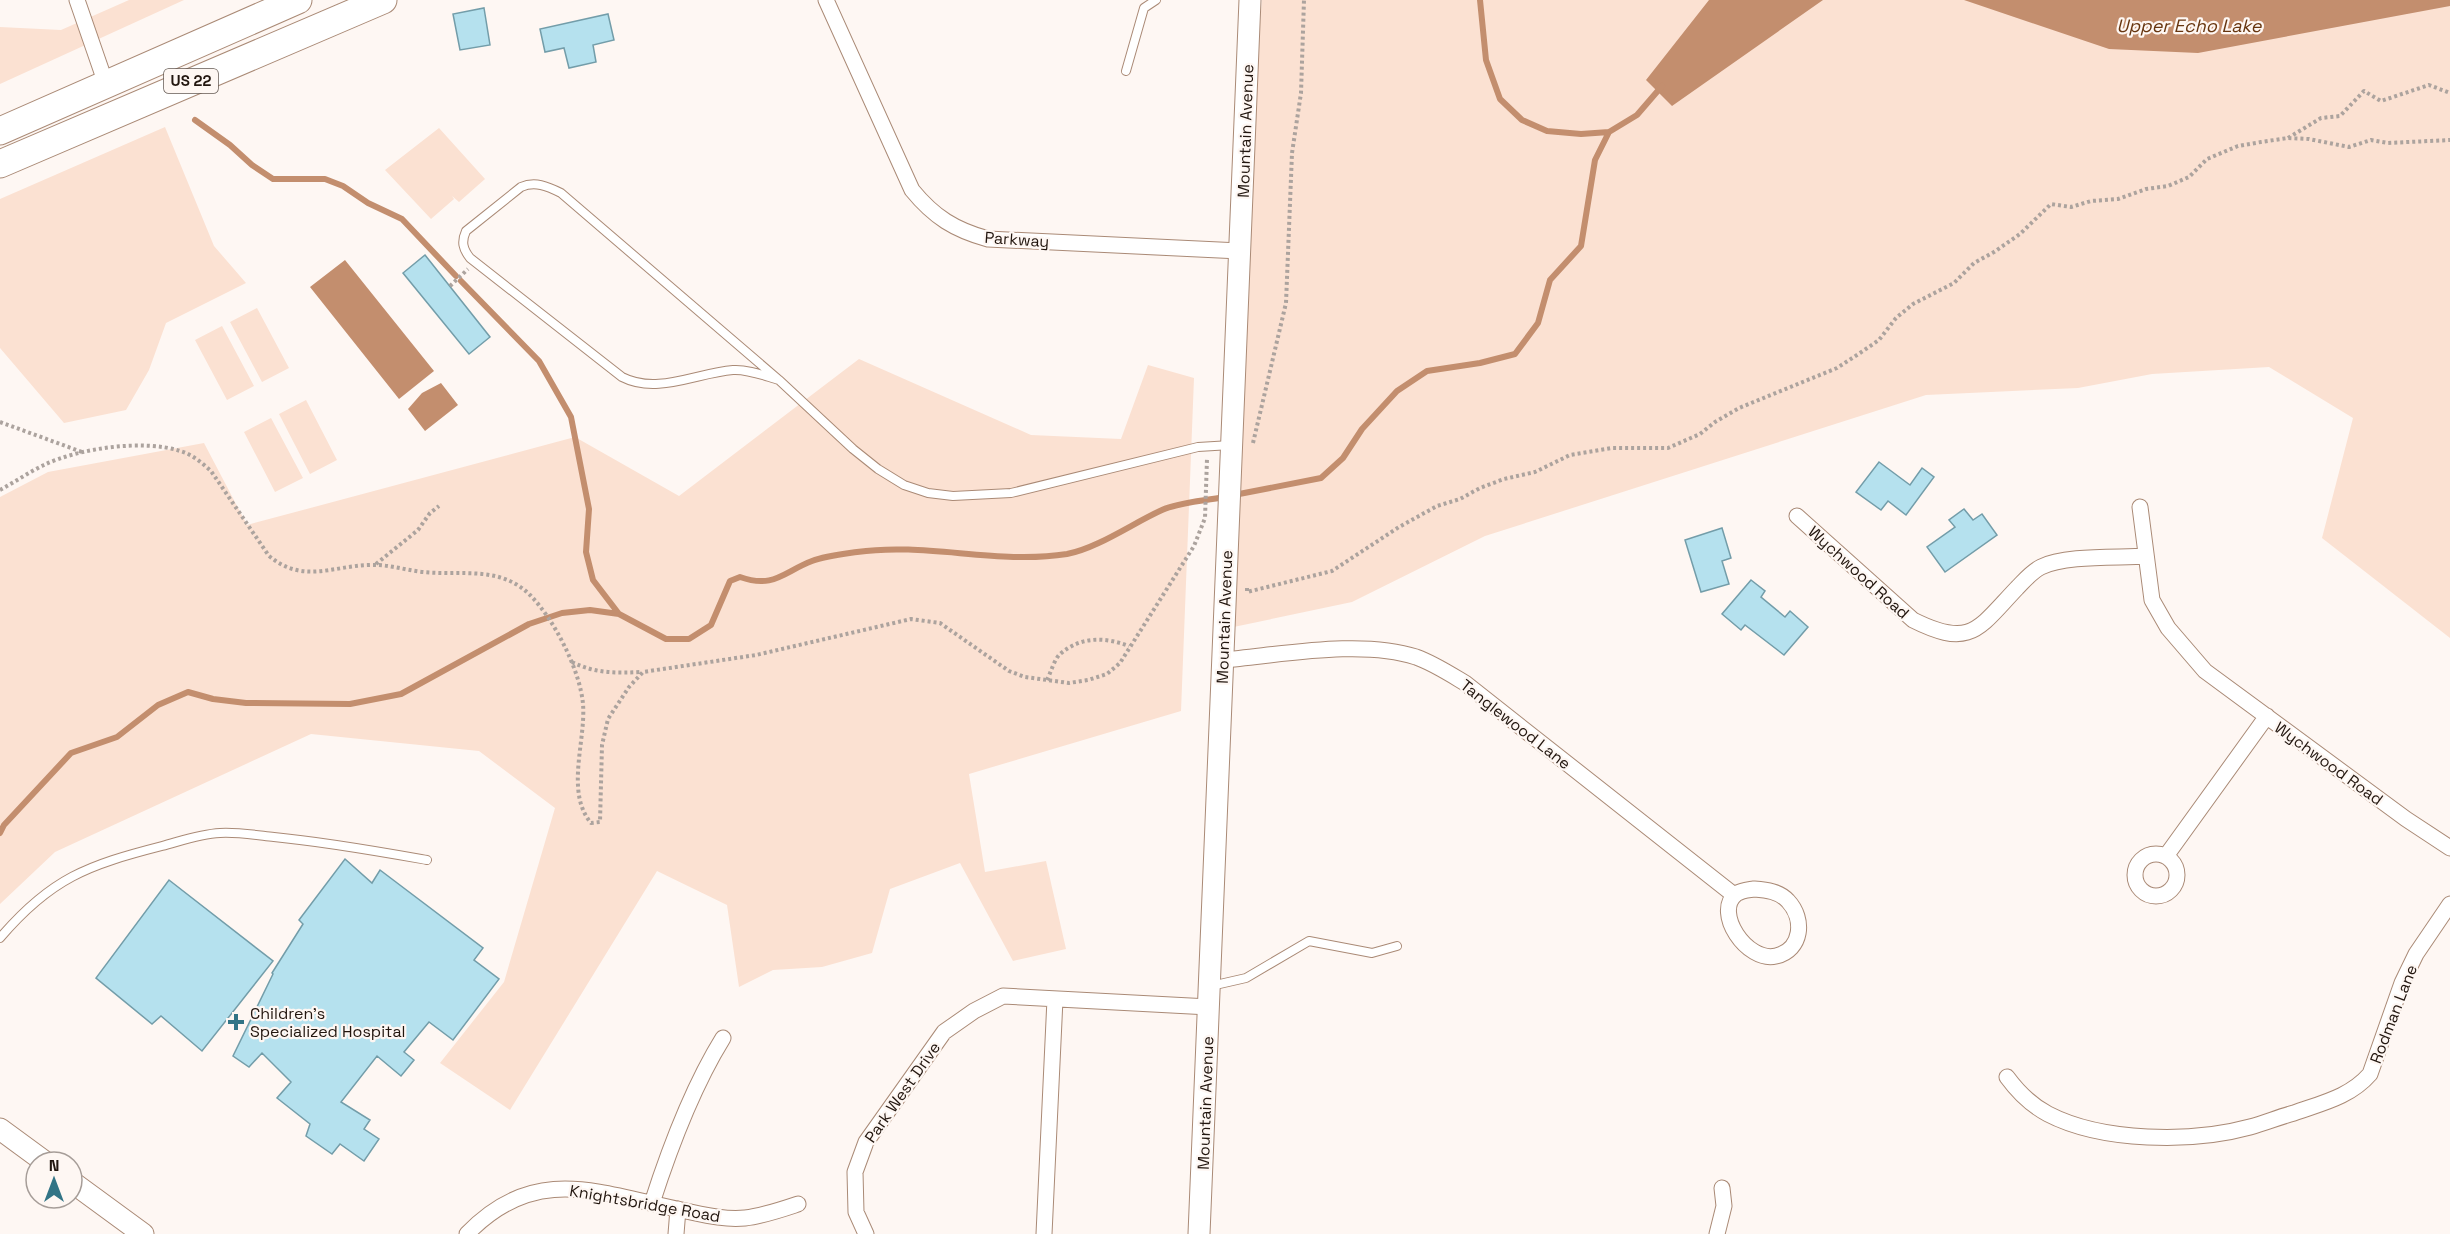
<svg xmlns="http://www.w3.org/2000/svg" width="2450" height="1234" font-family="'Space Grotesk',sans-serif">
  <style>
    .green { fill: #fbe1d2 }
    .water { fill: #c38e6e }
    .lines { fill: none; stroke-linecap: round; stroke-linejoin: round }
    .stream { stroke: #c38e6e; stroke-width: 6 }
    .building { fill: #b5e1ee; stroke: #739da9; stroke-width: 1.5 }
    .lane-casing { stroke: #aa8a76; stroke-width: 10 }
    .street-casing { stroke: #aa8a76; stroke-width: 17 }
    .secondary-casing { stroke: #aa8a76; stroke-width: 23 }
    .highway-casing { stroke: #aa8a76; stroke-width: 29 }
    .path { stroke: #aca39e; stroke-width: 4; stroke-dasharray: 3 3; stroke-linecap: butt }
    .lane { stroke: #fff; stroke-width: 8 }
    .street { stroke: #fff; stroke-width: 15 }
    .secondary { stroke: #fff; stroke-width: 21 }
    .highway { stroke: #fff; stroke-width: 27 }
    .poi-dot { fill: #327486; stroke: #fef7f3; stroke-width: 2 }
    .labels { text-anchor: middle; stroke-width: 4.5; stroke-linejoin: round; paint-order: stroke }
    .shield { fill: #fef7f3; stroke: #645a53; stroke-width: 1.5 }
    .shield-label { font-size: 15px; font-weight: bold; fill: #22160f }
    .street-label { font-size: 16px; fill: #22160f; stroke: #fef7f3 }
    .poi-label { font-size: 16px; fill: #22160f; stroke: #fef7f3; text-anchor: start }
    .water-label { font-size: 18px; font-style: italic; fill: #67350f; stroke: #fef7f3 }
  </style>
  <rect width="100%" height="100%" fill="#fef7f3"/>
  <!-- green -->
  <path class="green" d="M129,0H184L0,84V27L61,30Z
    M1262,0H2450V638L2322,538L2353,418L2269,367L2152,374L2078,388L1926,395L1485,536L1352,602L1224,629L1240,251Z
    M165,127L214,246L246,283L166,323L149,370L126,410L64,423L0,348V199Z
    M439,128L485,179L459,202L452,196L454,199L431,219L385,170Z
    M257,308L289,368L262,382L230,322Z
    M222,326L254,386L227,400L195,340Z
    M859,359L1031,435L1121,439L1148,365L1194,378L1181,711L969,774L985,872L1046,861L1066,949L1013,961L960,863L890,889L872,953L822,967L773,970L739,987L727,905L657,871L510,1110L440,1063L504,982L555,808L479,751L311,734L55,852L0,904V497L48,472L204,443L247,525L575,437L679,496Z
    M306,400L337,460L310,474L279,414Z
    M271,418L303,478L275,492L244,432Z"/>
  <!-- water -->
  <path class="water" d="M1709,0H1823L1672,106L1646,80Z
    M1964,0H2450V6L2198,53L2109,49Z
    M345,260L434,371L399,399L310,287Z
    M441,383L458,405L425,431L408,409L422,393Z"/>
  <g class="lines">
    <!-- stream -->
    <path class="stream" d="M1480,0L1486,60L1500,99L1522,120L1547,131L1581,134L1609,132L1637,115L1662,86
      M195,120L230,145L252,165L273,179H325L343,186L368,203L402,219L456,276
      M461,281L539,361L571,417L589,509L586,552L593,580L619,614
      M1234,495L1321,478L1343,458L1362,429L1397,391L1427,371L1480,363L1515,354L1538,323L1550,280L1581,246L1595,160L1609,132
      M0,833L4,825L71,753L117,737L158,705L188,692L213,699L246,703L350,704L401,694L529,624L562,613L590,610L619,614L666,639H689L711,625L730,581L740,577C774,589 783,572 812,561C825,556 843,554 857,552C926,542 997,565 1067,554C1098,548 1133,523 1162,510C1180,502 1205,501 1224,497"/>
  </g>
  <!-- building -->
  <path class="building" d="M484,8L490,45L460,50L453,14Z
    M608,14L614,40L593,45L596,62L569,68L564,48L545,52L540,29Z
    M425,255L490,337L469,354L403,273Z
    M1879,462L1910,485L1922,468L1934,477L1906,515L1888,501L1881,510L1856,492Z
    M1964,509L1973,520L1982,514L1997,535L1945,572L1927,547L1955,527L1949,520Z
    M1722,528L1731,558L1722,561L1729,584L1701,592L1685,540Z
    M1751,580L1765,591L1761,597L1785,617L1790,611L1808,627L1784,655L1745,625L1741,630L1722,614Z
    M345,859L372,883L380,870L483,948L474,960L499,979L453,1040L429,1022L404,1052L414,1060L401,1076L377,1056L341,1102L370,1120L364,1129L379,1139L364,1161L340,1144L332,1154L306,1136L310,1124L277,1098L291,1082L262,1053L249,1067L233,1056L273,974L272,973L303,924L299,920Z
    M169,880L273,961L202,1051L161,1016L152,1024L96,978Z"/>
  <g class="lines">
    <defs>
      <path id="lane" d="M1126,71L1144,8L1156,0
        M779,380C765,376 748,369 733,370C696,373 657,395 622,377L470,258C463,249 461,242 466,231L521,187C535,181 547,186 561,193L779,380L853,449L878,469L904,485L928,493L953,496L1011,493L1198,447L1231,445
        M0,938C51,878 88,865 162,846C181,841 200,834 220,833C238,832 256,835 274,837C326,842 376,851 427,860
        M1211,986L1246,978L1309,941L1372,953L1397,946"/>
      <path id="street" d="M77,0L106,84
        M826,0L912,190C934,217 955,230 988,239L1240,251
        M2140,507L2152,600L2168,628L2205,671L2406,819L2450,848
        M1797,516L1913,620C1971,649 1978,629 2017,588C2024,581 2031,572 2041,567C2065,555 2117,558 2146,556
        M1223,660C1281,655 1361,639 1416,657C1433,663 1450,674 1465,683L1734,895
        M2135 875a21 21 0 1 1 42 0a21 21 0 1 1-42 0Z
        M2166,856L2267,716
        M1754,889C1766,890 1779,891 1788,901C1805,919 1802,950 1776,956C1747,963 1713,912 1736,894C1742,890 1748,890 1754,889Z
        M2007,1077C2018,1092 2031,1105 2048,1114C2102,1142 2192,1143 2250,1127C2265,1123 2279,1117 2294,1113C2322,1103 2350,1097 2370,1074L2402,983L2416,954L2450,904
        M652,1203C670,1147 692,1088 723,1038
        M467,1234C536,1162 601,1194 686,1211C705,1215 725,1220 745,1218C763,1216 780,1210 798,1204
        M676,1234L678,1209
        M866,1234L856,1212L855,1172L866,1142L944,1032L974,1011L1003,996L1209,1007
        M1044,1234L1055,999
        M1717,1234L1724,1206L1722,1188"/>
      <path id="secondary" d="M0,1129L45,1162
        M72,1182L143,1234
        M1199,1234L1250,0"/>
      <path id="highway" d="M0,131L298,0
        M0,164L383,0"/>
    </defs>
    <!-- lane casing -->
    <use href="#lane" class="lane-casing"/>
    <!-- street casing -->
    <use href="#street" class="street-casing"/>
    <!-- secondary casing -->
    <use href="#secondary" class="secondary-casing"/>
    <!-- highway casing -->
    <use href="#highway" class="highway-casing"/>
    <!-- path -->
    <path class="path" d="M2288,138L2321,118L2340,116L2364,91L2381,101L2429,85L2450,93
      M450,286L468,269
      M0,422L82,452
      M1253,443L1286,303L1292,153L1301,93L1304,0
      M0,490C15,482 29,472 44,465C79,448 144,439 180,451C192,454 202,463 211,471L269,556C303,584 332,566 369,565C388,564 404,570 423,572C461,576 500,565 530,595C554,619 580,670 583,704C586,741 565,792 591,823L600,822L602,745L608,719L629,687L643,672L756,655L911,619L940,623L1009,671L1025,677L1069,683L1088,680L1107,674L1120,663L1194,546L1205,518L1207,459
      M376,564L418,530L430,513L439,506
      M1247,588V592L1332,571L1399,527L1437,506L1460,499L1480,488L1504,479L1535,472L1570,455L1612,448H1668L1700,434L1715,422L1739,408L1837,368L1860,353L1879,340L1896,318L1913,304L1954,283L1974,263L1994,252L2020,234L2051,204L2071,207L2091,201L2118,199L2146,189L2168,186L2189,177L2207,159L2238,146L2261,142L2288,138L2309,139L2349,147L2371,140L2388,143L2450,140
      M572,662C596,674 617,673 642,672
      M1047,680C1051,672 1054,660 1060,654C1081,636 1105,637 1129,646"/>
    <!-- lane -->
    <use href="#lane" class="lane"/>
    <!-- street -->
    <use href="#street" class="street"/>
    <!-- secondary -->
    <use href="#secondary" class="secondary"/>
    <!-- highway -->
    <use href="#highway" class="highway"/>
  </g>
  <!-- markers -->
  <path class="poi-dot" d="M233 1013h6v6h6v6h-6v6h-6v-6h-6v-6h6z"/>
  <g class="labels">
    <!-- shield labels -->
    <rect class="shield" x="164" y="69" width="54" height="24" rx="4.5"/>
    <g class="shield-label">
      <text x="191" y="86">US 22</text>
    </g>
    <!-- street labels -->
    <g class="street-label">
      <text transform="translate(1245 131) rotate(-88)" y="6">Mountain Avenue</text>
      <text transform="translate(1017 239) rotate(4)" y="6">Parkway</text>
      <text transform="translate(1859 572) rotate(42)" y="6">Wychwood Road</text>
      <text transform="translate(1224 617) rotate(-88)" y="6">Mountain Avenue</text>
      <text transform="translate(1516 724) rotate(38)" y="6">Tanglewood Lane</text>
      <text transform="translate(2329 763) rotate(36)" y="6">Wychwood Road</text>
      <text transform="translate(2393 1014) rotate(-69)" y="6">Rodman Lane</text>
      <text transform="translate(902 1092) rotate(-55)" y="6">Park West Drive</text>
      <text transform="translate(1205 1103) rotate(-88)" y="6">Mountain Avenue</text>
      <text transform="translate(645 1203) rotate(10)" y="6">Knightsbridge Road</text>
    </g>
    <!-- poi labels -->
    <g class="poi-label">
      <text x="250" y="1019">Children's<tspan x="250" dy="18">Specialized Hospital</tspan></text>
    </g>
    <!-- water labels -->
    <g class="water-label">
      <text x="2189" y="32">Upper Echo Lake</text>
    </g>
  </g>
  <!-- north arrow -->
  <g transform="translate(54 1180)"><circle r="28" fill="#fef7f3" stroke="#a69d98" stroke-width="1.5"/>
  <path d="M0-4.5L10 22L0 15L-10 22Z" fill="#327486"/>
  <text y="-9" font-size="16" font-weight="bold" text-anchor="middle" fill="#22160f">N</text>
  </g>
</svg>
